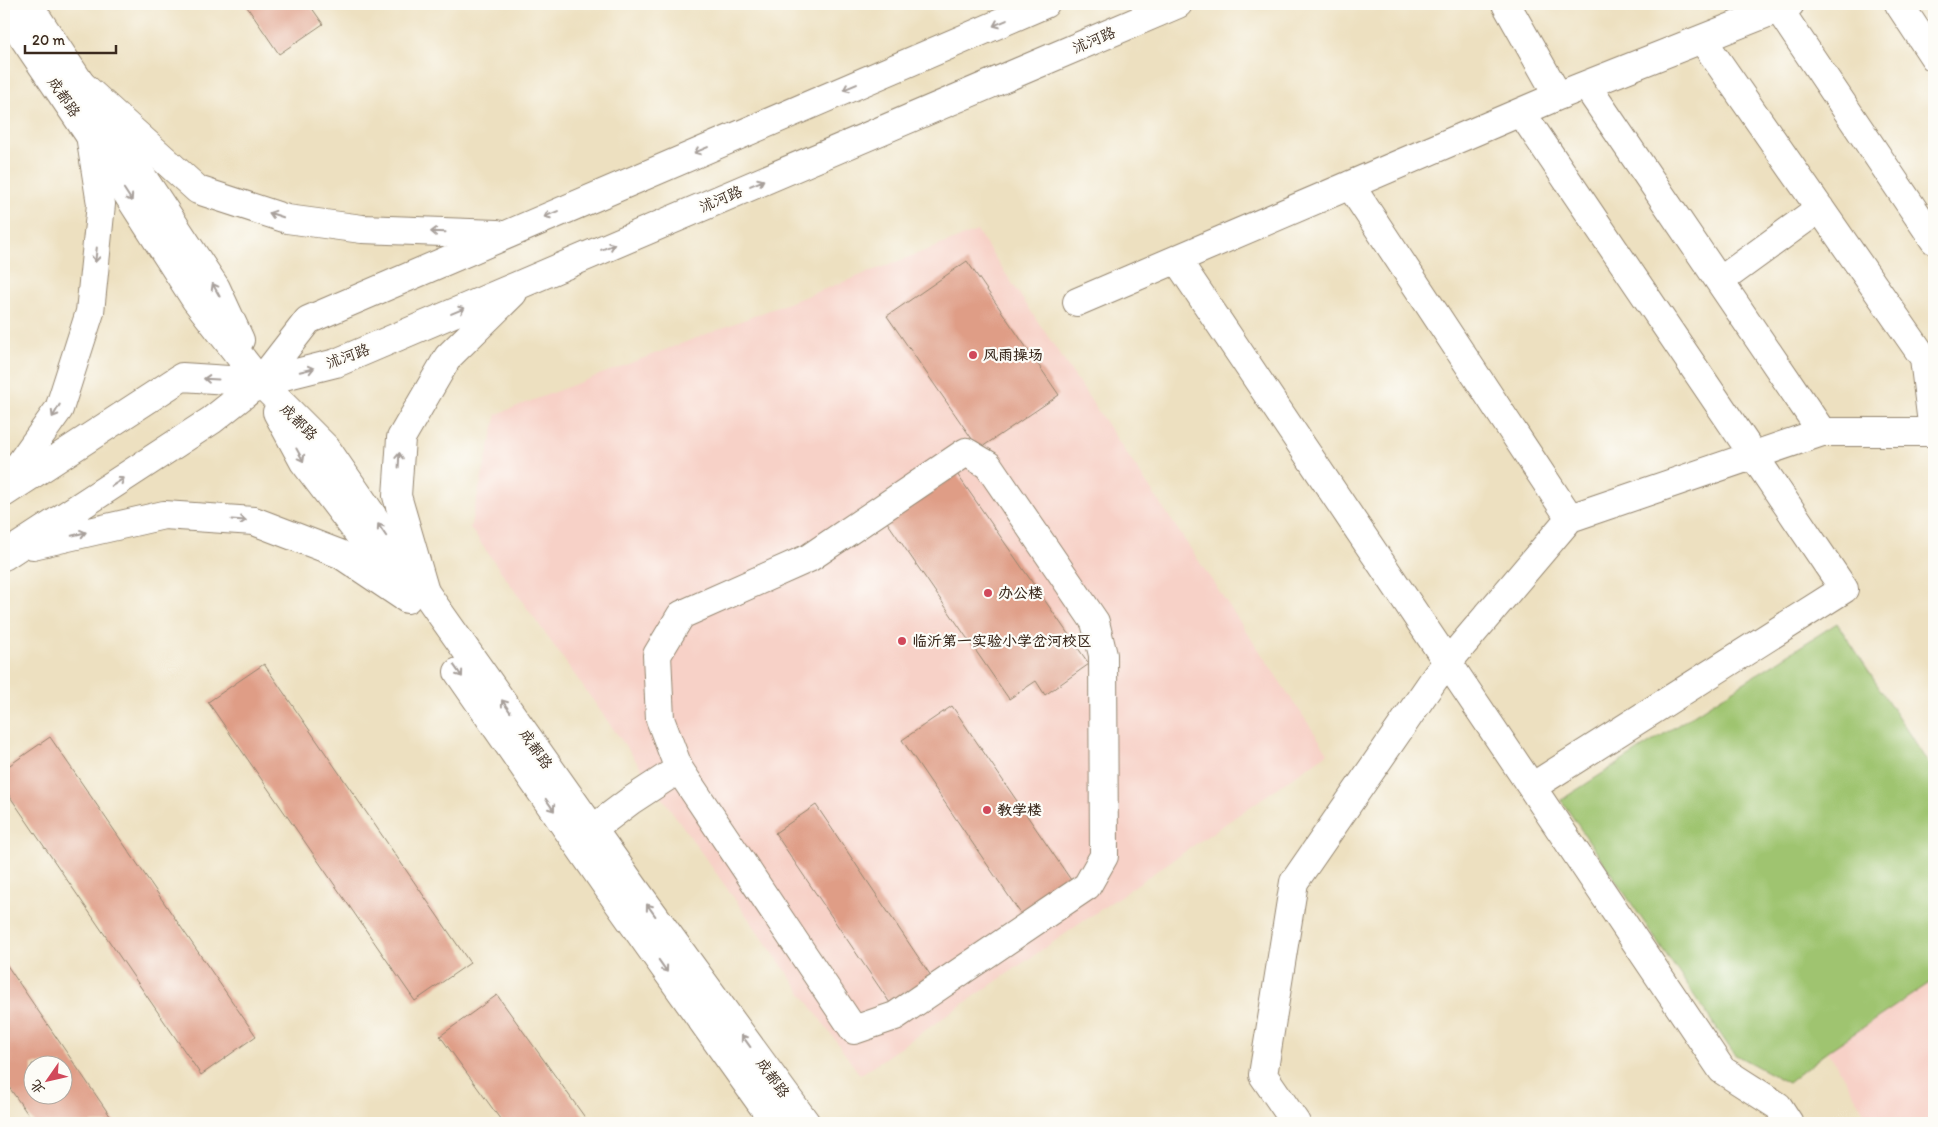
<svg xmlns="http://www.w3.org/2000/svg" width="1938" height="1127" font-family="Itim,'LXGW WenKai TC',sans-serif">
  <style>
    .built { fill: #f7d1c7 }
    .green { fill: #9fc46f; stroke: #6d7746 }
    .building { fill: #df9d86; fill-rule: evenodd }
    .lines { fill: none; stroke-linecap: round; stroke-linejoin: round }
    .minor-casing { stroke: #94856f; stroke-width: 30 }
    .major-casing { stroke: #94856f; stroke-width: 30 }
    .minor { stroke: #fff; stroke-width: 28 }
    .major { stroke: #fff; stroke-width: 28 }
    .oneway { stroke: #a79f9a }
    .poi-dot { fill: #d1495b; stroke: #fdfcf7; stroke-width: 2 }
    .labels { text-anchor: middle; stroke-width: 4.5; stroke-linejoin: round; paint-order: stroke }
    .street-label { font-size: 15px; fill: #3b2a1e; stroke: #fdfcf7 }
    .poi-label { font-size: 15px; font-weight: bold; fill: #3b2a1e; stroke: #fdfcf7; text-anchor: start }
  </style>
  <rect width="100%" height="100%" fill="#fdfcf7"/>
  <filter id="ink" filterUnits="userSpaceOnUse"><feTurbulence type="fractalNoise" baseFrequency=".02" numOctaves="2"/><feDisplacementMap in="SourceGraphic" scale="10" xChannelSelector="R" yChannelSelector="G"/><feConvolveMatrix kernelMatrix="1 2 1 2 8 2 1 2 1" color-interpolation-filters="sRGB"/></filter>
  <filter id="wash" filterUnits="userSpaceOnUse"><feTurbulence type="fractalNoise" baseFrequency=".0096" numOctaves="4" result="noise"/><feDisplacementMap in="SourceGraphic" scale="20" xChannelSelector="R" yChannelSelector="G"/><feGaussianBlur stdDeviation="1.12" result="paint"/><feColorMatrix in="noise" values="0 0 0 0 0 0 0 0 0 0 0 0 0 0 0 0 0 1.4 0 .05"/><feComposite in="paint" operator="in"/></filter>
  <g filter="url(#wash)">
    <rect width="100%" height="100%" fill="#ede0c0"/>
    <!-- built -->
    <path class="built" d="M977,231L1328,753L860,1075L470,528L497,414Z
      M1934,980V1123H1871L1828,1051Z"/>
    <!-- green -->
    <path class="green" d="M1837,623L1934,772V980L1828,1051L1788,1083L1734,1054L1561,800Z"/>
    <g id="blocks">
      <!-- building -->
      <path class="building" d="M245,4H309L323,24L279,54Z
        M967,261L1059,395L979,449L887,316Z
        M957,474L1089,664L1045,695L1036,681L1009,699L887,522Z
        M264,664L470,963L415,1001L208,702Z
        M952,706L1071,880L1021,914L902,740Z
        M50,737L256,1036L201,1075L4,788V769Z
        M816,805L931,976L890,1003L775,833Z
        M4,961L115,1123H34L4,1080ZM32,1064H62V1094H32Z
        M497,995L589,1123H503L440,1036Z"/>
    </g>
  </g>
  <g filter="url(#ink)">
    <use href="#blocks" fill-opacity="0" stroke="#94856f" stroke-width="1"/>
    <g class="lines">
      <defs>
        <path id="minor" d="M28,4L216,288L240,340
          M1506,4L1558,96L1790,4
          M1899,4L1934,57
          M1778,8L1934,240
          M4,9L90,136L195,299L260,382L326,448L425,592L635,889L806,1123
          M1702,39L1924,358L1933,432
          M1586,85L1822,432
          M1521,112L1844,589L1532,787
          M1350,185L1570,518
          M1177,260L1722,1070L1778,1106L1789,1123
          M1720,281L1820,208
          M1077,302L1558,96
          M277,412L304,462L405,595
          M458,672L619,904L775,1123
          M593,829L630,801L679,769L660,719L657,655L681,615L809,558L966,452L988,465L1095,622L1103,655L1104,856L1087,886L895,1016L854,1030L679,769
          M1296,1123L1263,1075L1294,882L1437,675L1570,518L1822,432H1934"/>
        <path id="major" d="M82,85L198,190L287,219L362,229L497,234
          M4,486L59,409L90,312L101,204L82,85
          M4,493L182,377L260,382L336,363L1178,4
          M33,545L164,515L254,521L340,554L407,599
          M4,556L212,420L260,382L308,320L1045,4
          M425,592L397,496L401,438L448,357L513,293"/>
      </defs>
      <!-- minor casing -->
      <use href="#minor" class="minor-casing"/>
      <!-- major casing -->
      <use href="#major" class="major-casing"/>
      <!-- minor -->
      <use href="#minor" class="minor"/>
      <!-- major -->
      <use href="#major" class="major"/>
    </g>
    <!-- one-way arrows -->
    <defs><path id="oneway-shaft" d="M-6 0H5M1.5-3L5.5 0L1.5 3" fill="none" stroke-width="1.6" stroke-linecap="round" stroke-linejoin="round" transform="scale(1.25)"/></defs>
    <g class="oneway">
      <use href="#oneway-shaft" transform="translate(1000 23) rotate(157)"/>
      <use href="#oneway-shaft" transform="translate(850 87) rotate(157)"/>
      <use href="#oneway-shaft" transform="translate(701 150) rotate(157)"/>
      <use href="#oneway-shaft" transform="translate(757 183) rotate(-23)"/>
      <use href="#oneway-shaft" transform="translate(128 195) rotate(57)"/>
      <use href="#oneway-shaft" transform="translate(551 214) rotate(157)"/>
      <use href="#oneway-shaft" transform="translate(276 215) rotate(-162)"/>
      <use href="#oneway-shaft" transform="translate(438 232) rotate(-178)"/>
      <use href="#oneway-shaft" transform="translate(608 247) rotate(-23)"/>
      <use href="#oneway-shaft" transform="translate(96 255) rotate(96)"/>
      <use href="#oneway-shaft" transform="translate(216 290) rotate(-119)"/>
      <use href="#oneway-shaft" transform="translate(458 311) rotate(-23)"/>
      <use href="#oneway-shaft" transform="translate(307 370) rotate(-14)"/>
      <use href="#oneway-shaft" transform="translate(211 379) rotate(-177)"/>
      <use href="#oneway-shaft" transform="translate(56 411) rotate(120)"/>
      <use href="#oneway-shaft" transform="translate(300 455) rotate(61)"/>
      <use href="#oneway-shaft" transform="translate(399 460) rotate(-87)"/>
      <use href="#oneway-shaft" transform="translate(118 482) rotate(-33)"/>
      <use href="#oneway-shaft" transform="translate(239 520) rotate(4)"/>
      <use href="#oneway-shaft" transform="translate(382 530) rotate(-124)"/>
      <use href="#oneway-shaft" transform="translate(79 534) rotate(-13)"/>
      <use href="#oneway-shaft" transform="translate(458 671) rotate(55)"/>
      <use href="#oneway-shaft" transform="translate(506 706) rotate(-125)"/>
      <use href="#oneway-shaft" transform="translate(550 805) rotate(55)"/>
      <use href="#oneway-shaft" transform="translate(651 910) rotate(-126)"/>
      <use href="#oneway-shaft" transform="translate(663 966) rotate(55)"/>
      <use href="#oneway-shaft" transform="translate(746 1041) rotate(-126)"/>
    </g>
  </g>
  <!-- markers -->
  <g class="poi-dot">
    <circle cx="973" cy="355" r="5"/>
    <circle cx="988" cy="593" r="5"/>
    <circle cx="902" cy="641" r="5"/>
    <circle cx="987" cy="810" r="5"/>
  </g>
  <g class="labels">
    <!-- street labels -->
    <g class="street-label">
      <text transform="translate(1094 40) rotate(-23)" y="5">沭河路</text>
      <text transform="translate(64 97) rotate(56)" y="5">成都路</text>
      <text transform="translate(721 199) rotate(-23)" y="5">沭河路</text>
      <text transform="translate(348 356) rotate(-20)" y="5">沭河路</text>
      <text transform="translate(299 422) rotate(45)" y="5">成都路</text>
      <text transform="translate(536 749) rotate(55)" y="5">成都路</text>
      <text transform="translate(773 1078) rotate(54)" y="5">成都路</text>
    </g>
    <!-- poi labels -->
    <g class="poi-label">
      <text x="983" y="360">风雨操场</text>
      <text x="998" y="598">办公楼</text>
      <text x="912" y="646">临沂第一实验小学岔河校区</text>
      <text x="997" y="815">教学楼</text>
    </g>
  </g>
  <!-- margin -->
  <rect width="1938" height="1127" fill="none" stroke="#fdfcf7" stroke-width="20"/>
  <!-- north arrow -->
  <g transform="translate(48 1080) rotate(236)"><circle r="24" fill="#fdfcf7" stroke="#afa8a0"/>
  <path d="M0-4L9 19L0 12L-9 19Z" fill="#d1495b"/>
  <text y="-8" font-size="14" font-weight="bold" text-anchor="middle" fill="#3b2a1e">北</text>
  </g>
  <!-- scale -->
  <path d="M25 45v8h91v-8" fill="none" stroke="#3b2a1e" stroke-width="2.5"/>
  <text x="32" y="45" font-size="15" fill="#3b2a1e" stroke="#fdfcf7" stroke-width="4" paint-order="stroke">20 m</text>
</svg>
